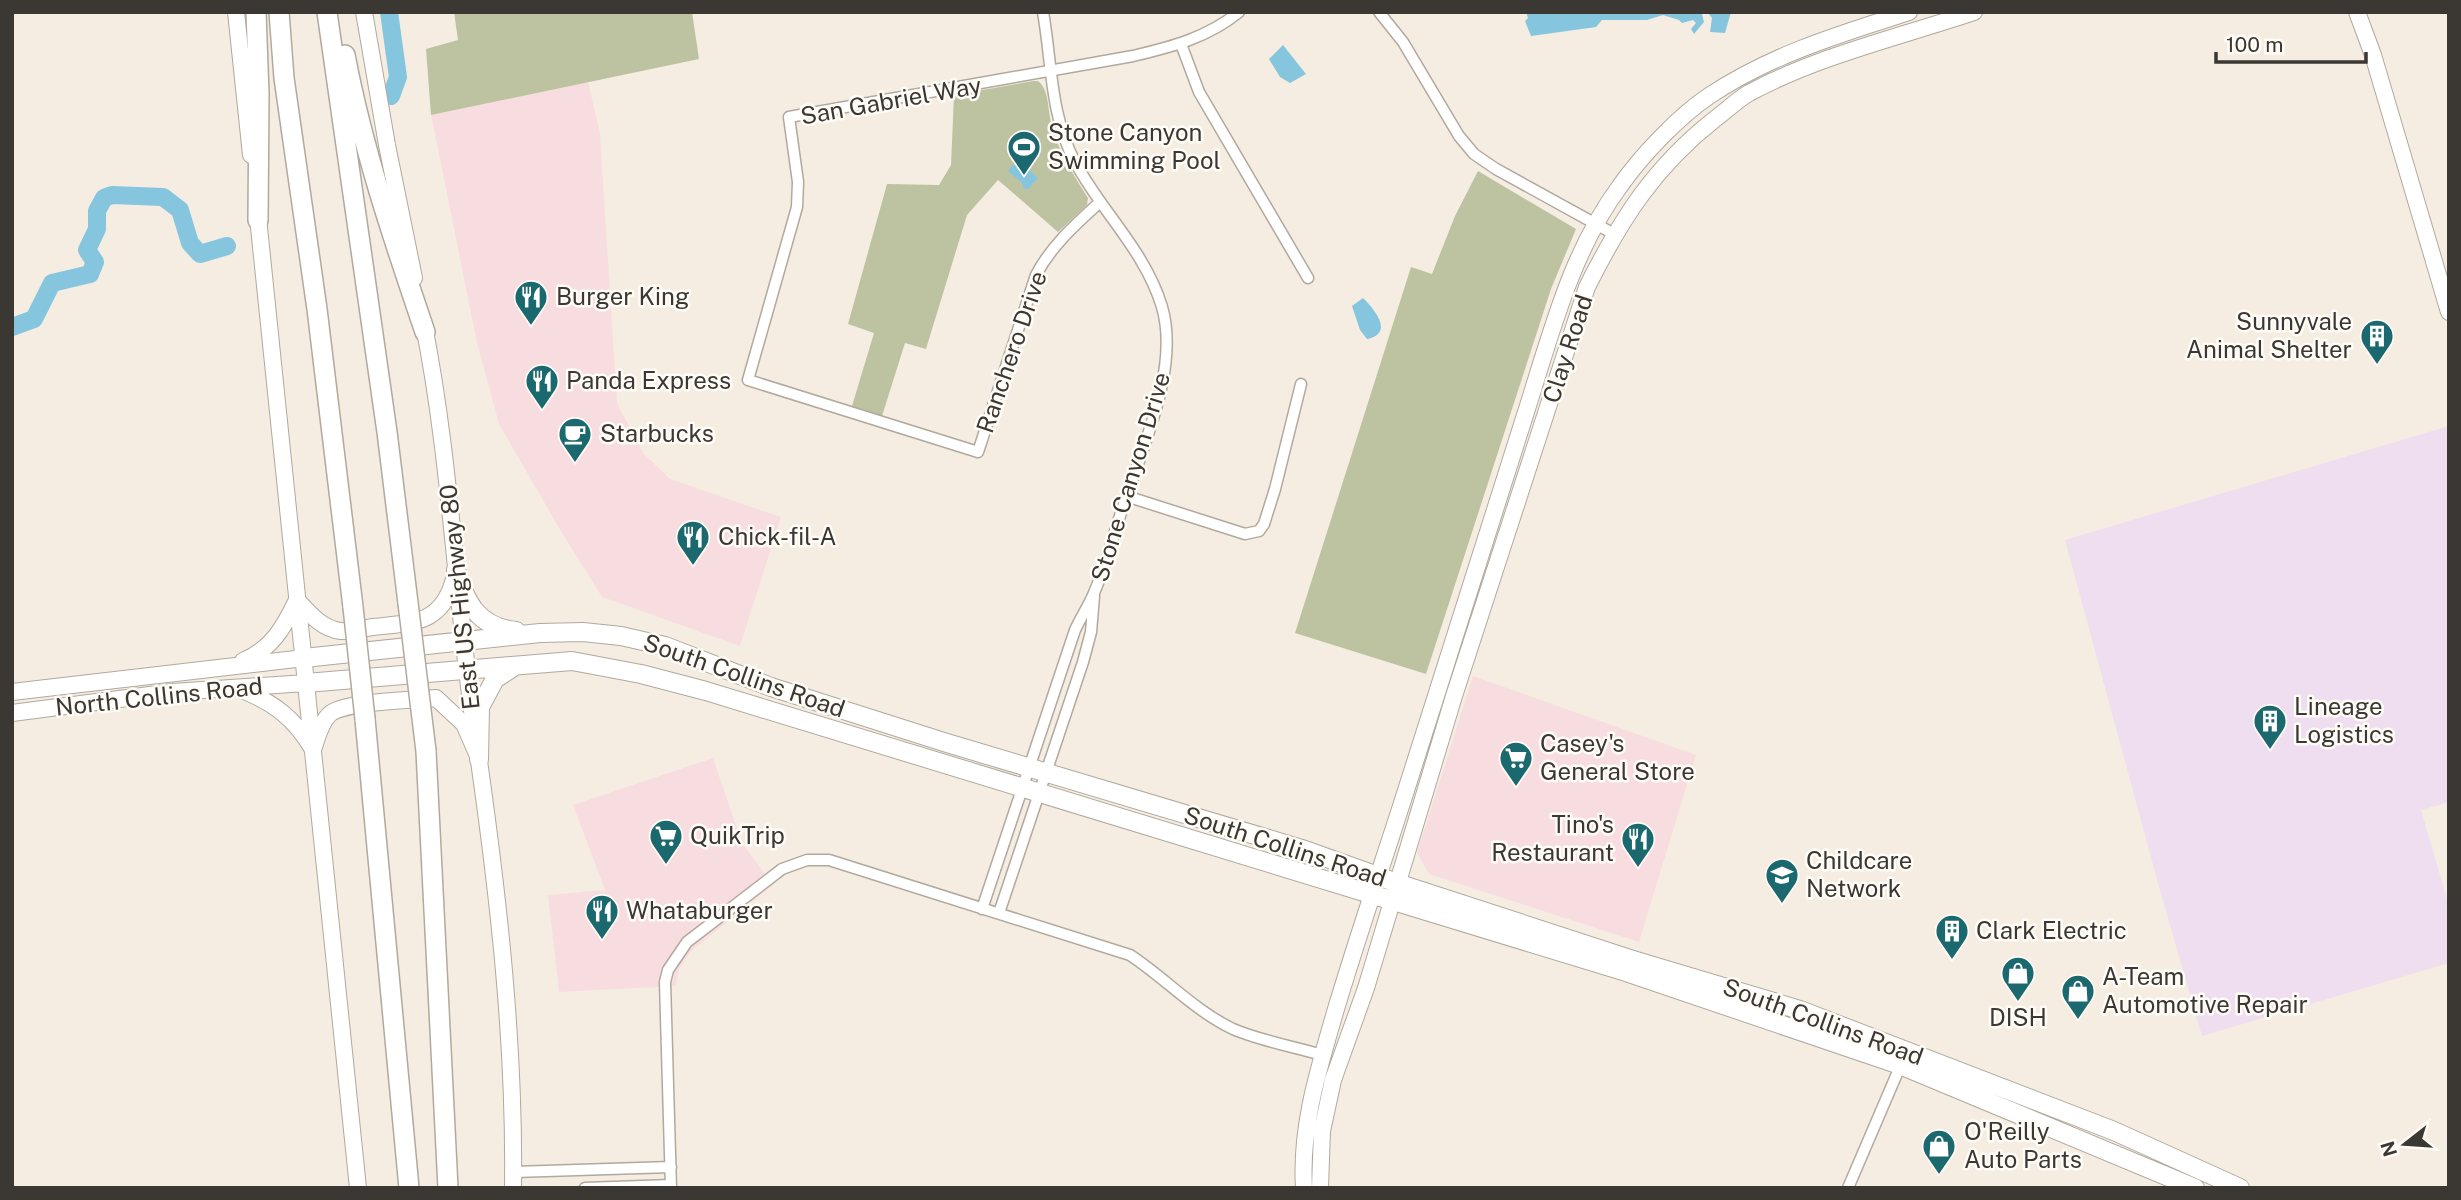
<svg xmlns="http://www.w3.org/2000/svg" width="2461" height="1200" font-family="'Public Sans',sans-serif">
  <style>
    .commercial { fill: #f8dde0 }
    .industrial { fill: #efdef0 }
    .green { fill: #bdc3a0 }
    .water { fill: #85c5de }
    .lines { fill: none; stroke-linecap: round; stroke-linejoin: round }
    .river { stroke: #85c5de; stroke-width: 18 }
    .street-casing { stroke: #b1a99e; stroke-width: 13 }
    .secondary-casing { stroke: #b1a99e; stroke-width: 18 }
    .primary-casing { stroke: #b1a99e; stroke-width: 20 }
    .highway-casing { stroke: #b1a99e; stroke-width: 22 }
    .street { stroke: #fff; stroke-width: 10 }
    .secondary { stroke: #fff; stroke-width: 16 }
    .primary { stroke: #fff; stroke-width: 18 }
    .highway { stroke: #fff; stroke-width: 19 }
    .highway-bridge-casing { stroke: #b1a99e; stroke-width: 22; stroke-linecap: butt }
    .highway-bridge { stroke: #fff; stroke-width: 19 }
    .labels { text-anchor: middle; stroke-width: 5; stroke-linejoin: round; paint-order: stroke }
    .street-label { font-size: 24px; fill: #3b3833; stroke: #fffbf6 }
    .poi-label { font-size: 24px; fill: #3b3833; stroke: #fffbf6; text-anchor: start }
  </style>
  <rect width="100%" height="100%" fill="#f5ede1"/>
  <!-- commercial -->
  <path class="commercial" d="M588,81L600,134L617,403L644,454L670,479L781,517L740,646L602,597L559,528L499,424L477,343L431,115Z
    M1473,676L1696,755L1639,942L1429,874L1417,853Z
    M713,758L742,843L773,885L690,952L679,969L676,986L559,992L548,895L605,890L573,805Z"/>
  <!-- industrial -->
  <path class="industrial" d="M2449,426V802L2421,810L2449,906V963L2202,1036L2159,887L2065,540Z"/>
  <!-- green -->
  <path class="green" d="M454,12H692L699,59L431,115L426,49L458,40Z
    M1033,81H1038C1049,89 1048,110 1051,122C1057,150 1073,174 1088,198L1087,205L1058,232L998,180L967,215L926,349L905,343L882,416L852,406L874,333L848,324L887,184L939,185L951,165L954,95Z
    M1478,171L1576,229L1551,289L1426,674L1295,633L1411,267L1432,274L1455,216Z"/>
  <!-- water -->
  <path class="water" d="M1526,12H1731L1725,33L1710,32L1712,18L1708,13L1702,14L1704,22L1694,34L1691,29L1696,23L1693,20L1682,23L1679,20L1663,15L1647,20H1602L1596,27L1589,28L1531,36L1525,21L1528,18Z
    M1283,45L1306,74L1290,83L1280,77L1269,59Z
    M1018,159L1038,178L1028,189H1024L1022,183L1008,171Z
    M1363,298C1374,309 1395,333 1367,339L1360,330L1352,306Z"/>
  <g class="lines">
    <!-- river -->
    <path class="river" d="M389,12L398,77L391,96
      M12,327L34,319L52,283L90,274L95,262L87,250L97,229V211L104,198L112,195L163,197L180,210L190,243L200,254L227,246"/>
    <defs>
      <path id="street" d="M1379,12L1403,42L1459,136L1474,154L1496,169L1614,234
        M1181,44L1199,92L1308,278
        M1099,203C1074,226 1052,245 1036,275L978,452L748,380L797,207L798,182L789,117L1133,56C1171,47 1207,38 1239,12
        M1126,496L1245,534L1259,531L1264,524L1275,489L1301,384
        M982,909L1075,630C1081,617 1089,605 1094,593C1106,565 1113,535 1123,507C1142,448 1180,368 1162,307C1146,252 1101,211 1075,162C1050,115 1052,63 1043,12
        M999,913L1083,662L1091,632L1094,596
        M514,1172L671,1167
        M585,1188L671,1185
        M671,1188L665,982L668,970L687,942L782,869L807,860H829L1130,955C1165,978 1195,1011 1233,1029C1258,1040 1295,1047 1322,1055
        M1848,1188L1902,1062"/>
      <path id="secondary" d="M236,12L251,155
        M364,12L387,145L414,278
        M2357,12L2373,55L2449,312
        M257,208L358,1188
        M423,321C450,454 455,591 474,725
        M297,600C309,613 322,629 341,631C351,632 364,628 373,627C413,623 442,624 454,579
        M243,661C272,649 284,627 297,600
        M242,690C274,703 294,718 312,748
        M12,692L304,658
        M12,713L173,692L306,683
        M314,747C317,737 322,720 331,713C348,701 413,700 436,698L464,724L478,756
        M477,747C498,893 515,1040 513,1188
        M1304,1188C1300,1126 1319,1068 1336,1009C1359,932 1385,857 1409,781C1449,658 1486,535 1526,412C1551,334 1571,252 1620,186C1641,156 1679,116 1709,96C1770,55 1840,34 1909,12
        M1320,1188L1322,1131L1333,1080L1366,988L1454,696L1587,287C1621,219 1654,167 1715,119C1726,111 1737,100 1749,93C1818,56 1899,37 1974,12"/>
      <path id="primary" d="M456,570C466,603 478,627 516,631
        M304,658L540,633L583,632L621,636L665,646L771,687L947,743L1302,849L1397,883L1630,959L1800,1010L2114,1131L2240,1188
        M306,683L572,661L641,674L706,691L1626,972L1900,1065L2195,1188
        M479,759L480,707L495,679L515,666"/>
      <path id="highway" d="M256,12L259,94L258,220
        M279,12L284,78L317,309L353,607
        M327,12L387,432L408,603
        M345,55C363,150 394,241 425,332
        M365,719L409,1188
        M426,751L448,1188"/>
    </defs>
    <!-- street casing -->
    <use href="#street" class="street-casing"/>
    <!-- secondary casing -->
    <use href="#secondary" class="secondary-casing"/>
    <!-- primary casing -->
    <use href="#primary" class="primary-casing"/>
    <!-- highway casing -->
    <use href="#highway" class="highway-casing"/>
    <!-- street -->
    <use href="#street" class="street"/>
    <!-- secondary -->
    <use href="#secondary" class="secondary"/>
    <!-- primary -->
    <use href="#primary" class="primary"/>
    <!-- highway -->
    <use href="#highway" class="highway"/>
    <defs>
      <path id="highway-bridge" d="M408,603L426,751
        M353,607L365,719"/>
    </defs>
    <!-- highway-bridge casing -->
    <use href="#highway-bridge" class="highway-bridge-casing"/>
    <!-- highway-bridge -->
    <use href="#highway-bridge" class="highway-bridge"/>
  </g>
  <!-- icons -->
  <defs>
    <symbol id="stadium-pin" viewBox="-11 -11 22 30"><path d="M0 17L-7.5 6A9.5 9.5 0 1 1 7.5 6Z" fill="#1b686f" stroke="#fffbf6"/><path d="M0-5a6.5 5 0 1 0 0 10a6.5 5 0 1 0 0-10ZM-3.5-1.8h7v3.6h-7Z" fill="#fff"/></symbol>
    <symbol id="restaurant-pin" viewBox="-11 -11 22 30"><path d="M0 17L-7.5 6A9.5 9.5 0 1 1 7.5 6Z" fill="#1b686f" stroke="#fffbf6"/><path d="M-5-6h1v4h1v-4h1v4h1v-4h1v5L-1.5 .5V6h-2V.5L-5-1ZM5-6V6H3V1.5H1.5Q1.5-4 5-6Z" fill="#fff"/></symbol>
    <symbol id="building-pin" viewBox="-11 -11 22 30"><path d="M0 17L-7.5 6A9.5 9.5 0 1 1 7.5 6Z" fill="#1b686f" stroke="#fffbf6"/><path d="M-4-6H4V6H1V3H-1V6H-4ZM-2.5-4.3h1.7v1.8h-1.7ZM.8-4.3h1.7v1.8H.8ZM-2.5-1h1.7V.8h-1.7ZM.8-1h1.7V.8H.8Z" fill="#fff"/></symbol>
    <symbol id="cafe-pin" viewBox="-11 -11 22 30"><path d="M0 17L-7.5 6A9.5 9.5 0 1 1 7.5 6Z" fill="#1b686f" stroke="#fffbf6"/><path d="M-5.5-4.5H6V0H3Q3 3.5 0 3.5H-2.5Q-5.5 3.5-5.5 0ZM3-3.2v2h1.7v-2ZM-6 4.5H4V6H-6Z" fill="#fff"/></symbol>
    <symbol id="supermarket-pin" viewBox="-11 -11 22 30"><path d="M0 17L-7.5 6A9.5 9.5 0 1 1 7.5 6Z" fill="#1b686f" stroke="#fffbf6"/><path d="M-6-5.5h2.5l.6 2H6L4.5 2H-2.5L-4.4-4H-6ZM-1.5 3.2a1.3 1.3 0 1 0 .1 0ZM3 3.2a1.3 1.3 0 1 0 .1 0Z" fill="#fff"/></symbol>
    <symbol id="school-pin" viewBox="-11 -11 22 30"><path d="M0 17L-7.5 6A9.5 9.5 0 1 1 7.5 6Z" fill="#1b686f" stroke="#fffbf6"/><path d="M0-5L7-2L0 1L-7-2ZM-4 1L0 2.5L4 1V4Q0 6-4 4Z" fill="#fff"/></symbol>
    <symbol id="shop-pin" viewBox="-11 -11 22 30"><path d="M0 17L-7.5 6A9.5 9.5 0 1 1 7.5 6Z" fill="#1b686f" stroke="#fffbf6"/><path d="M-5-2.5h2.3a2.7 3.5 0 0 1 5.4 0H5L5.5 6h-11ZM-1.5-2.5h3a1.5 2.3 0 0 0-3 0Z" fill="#fff"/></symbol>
  </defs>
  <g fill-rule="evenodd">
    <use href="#stadium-pin" x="1005" y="128" width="38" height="52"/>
    <use href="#restaurant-pin" x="512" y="278" width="38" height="52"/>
    <use href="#building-pin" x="2358" y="317" width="38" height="52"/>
    <use href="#restaurant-pin" x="523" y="362" width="38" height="52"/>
    <use href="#cafe-pin" x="556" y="415" width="38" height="52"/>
    <use href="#restaurant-pin" x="674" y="518" width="38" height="52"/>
    <use href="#building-pin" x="2251" y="702" width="38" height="52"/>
    <use href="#supermarket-pin" x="1497" y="739" width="38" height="52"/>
    <use href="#supermarket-pin" x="647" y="817" width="38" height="52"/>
    <use href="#restaurant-pin" x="1619" y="820" width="38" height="52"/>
    <use href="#school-pin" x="1763" y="856" width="38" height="52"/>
    <use href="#restaurant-pin" x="583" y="892" width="38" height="52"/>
    <use href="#building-pin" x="1933" y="912" width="38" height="52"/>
    <use href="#shop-pin" x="1999" y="954" width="38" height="52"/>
    <use href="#shop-pin" x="2059" y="972" width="38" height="52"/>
    <use href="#shop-pin" x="1920" y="1127" width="38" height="52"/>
  </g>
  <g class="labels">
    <!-- street labels -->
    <g class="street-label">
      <text transform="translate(891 101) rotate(-10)" y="8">San Gabriel Way</text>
      <text transform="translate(1568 349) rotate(-72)" y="8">Clay Road</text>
      <text transform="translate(1012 352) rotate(-71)" y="8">Ranchero Drive</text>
      <text transform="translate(1131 477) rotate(-73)" y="8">Stone Canyon Drive</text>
      <text transform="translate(460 597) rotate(-96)" y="8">East US Highway 80</text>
      <text transform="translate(744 676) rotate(19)" y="8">South Collins Road</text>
      <text transform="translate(159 697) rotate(-6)" y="8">North Collins Road</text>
      <text transform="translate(1285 847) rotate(18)" y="8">South Collins Road</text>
      <text transform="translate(1823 1022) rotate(20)" y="8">South Collins Road</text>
    </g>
    <!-- poi labels -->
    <g class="poi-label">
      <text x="1048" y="141">Stone Canyon<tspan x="1048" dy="28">Swimming Pool</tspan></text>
      <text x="556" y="305">Burger King</text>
      <text x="2352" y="330" text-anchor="end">Sunnyvale<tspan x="2352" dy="28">Animal Shelter</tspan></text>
      <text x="566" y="389">Panda Express</text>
      <text x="600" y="442">Starbucks</text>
      <text x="718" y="545">Chick-fil-A</text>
      <text x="2294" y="715">Lineage<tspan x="2294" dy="28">Logistics</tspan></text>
      <text x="1540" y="752">Casey's<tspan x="1540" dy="28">General Store</tspan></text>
      <text x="1614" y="833" text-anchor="end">Tino's<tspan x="1614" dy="28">Restaurant</tspan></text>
      <text x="690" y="844">QuikTrip</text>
      <text x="1806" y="869">Childcare<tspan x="1806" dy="28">Network</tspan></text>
      <text x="626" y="919">Whataburger</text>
      <text x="1976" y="939">Clark Electric</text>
      <text x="2102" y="985">A-Team<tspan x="2102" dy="28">Automotive Repair</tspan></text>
      <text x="2018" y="1026" text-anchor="middle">DISH</text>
      <text x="1964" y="1140">O'Reilly<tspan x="1964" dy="28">Auto Parts</tspan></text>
    </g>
  </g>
  <!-- border -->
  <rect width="2461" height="1200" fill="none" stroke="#3b3833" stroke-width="28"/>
  <!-- north arrow -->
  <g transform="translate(2405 1144) rotate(253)" stroke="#fffbf6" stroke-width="5" paint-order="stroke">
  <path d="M0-5L12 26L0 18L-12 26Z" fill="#3b3833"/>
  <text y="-10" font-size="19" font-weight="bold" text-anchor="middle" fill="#3b3833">N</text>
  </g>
  <!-- scale -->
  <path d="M2216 52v10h150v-10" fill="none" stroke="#3b3833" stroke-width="3.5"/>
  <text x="2226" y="52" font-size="21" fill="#3b3833" stroke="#fffbf6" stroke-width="5" paint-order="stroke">100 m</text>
</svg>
